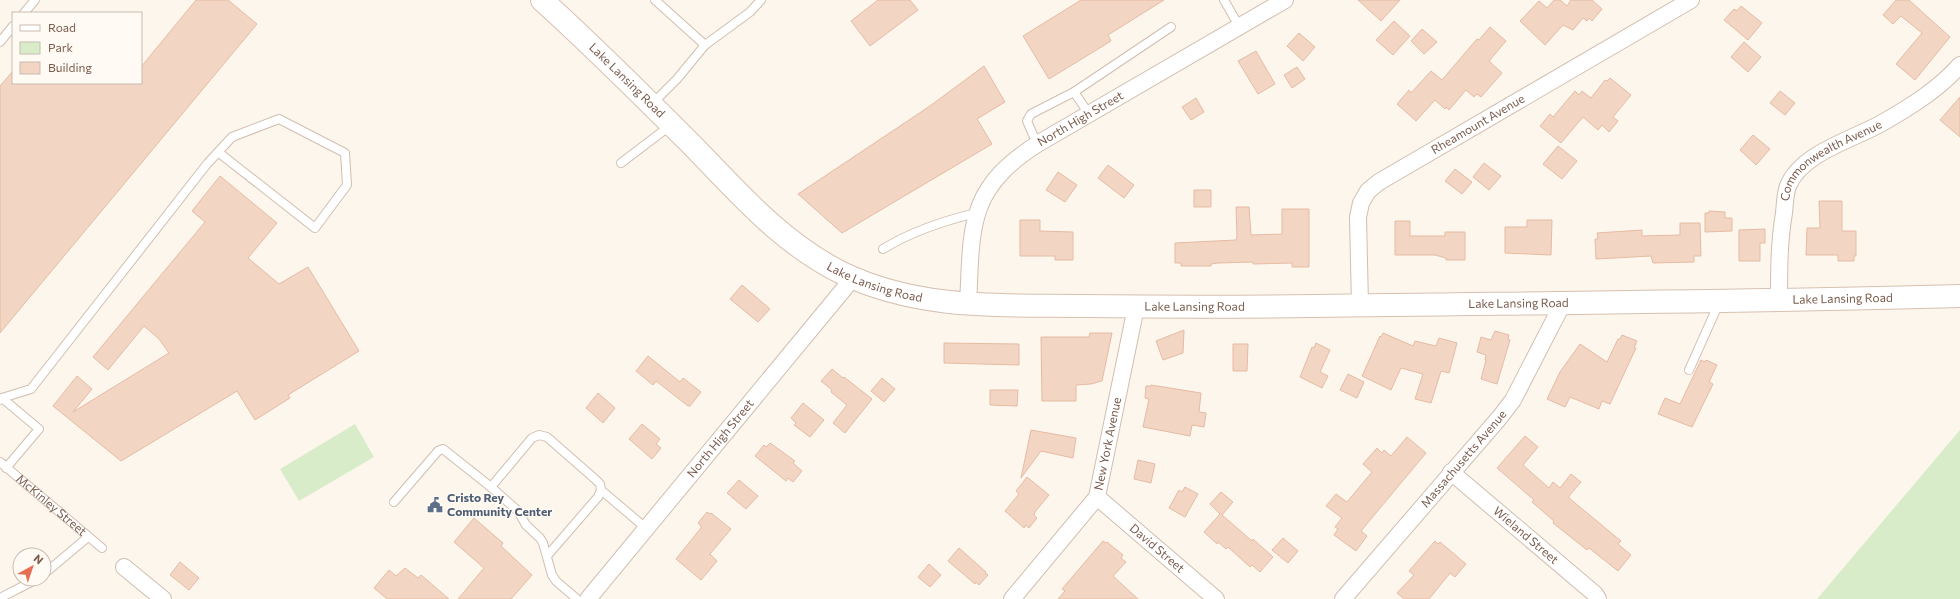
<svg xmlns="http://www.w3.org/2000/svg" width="1960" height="599" font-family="Commissioner,sans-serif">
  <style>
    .green { fill: #d8ecc9 }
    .building { fill: #f3d5c3; stroke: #e6bba3 }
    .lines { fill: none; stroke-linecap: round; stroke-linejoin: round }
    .service-casing { stroke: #d1beb0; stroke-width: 10 }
    .minor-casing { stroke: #d1beb0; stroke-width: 18 }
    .secondary-casing { stroke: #d6c0b0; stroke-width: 24 }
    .service { stroke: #fff; stroke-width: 8 }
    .minor { stroke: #fff; stroke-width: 16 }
    .secondary { stroke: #fff; stroke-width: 22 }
    .labels { text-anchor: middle; stroke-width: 3; stroke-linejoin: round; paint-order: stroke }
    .street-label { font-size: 12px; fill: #7a5c4d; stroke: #fffaf3 }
    .service-label { font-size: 12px; font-weight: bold; fill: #4e5e75; stroke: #fffaf3; text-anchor: start }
  </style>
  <rect width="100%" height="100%" fill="#fdf6ec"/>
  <!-- green -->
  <path class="green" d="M355,424L374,457L299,501L280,469Z
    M1960,430V599H1817Z"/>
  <!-- building -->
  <path class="building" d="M196,0H228L257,24L0,333V86L13,71V83H141V67Z
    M878,0H910L918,10L870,46L851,21Z
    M1081,0H1164L1108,35L1111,41L1049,79L1023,36Z
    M1358,0H1400L1381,21Z
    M1554,0H1560L1567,6L1571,0H1592L1602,9L1592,21L1589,18L1587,21L1583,18L1573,30L1563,25L1545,45L1520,21L1539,1L1547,8Z
    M1896,0H1909L1950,37L1915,80L1896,64L1922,33L1901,16L1893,24L1883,15Z
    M1741,6L1762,23L1748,40L1724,20L1734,9L1737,11Z
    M1394,21L1410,36L1393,55L1376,40Z
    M1490,27L1506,41L1489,61L1502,73L1481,97L1477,94L1474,97L1466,90L1449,110L1446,107L1445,109L1435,100L1416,121L1397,104L1409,90L1411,93L1431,71L1442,80L1477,39L1479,40Z
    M1422,29L1437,42L1424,54L1411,41Z
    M1299,33L1315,47L1303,61L1287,46Z
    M1744,42L1761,57L1748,72L1731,57Z
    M1256,51L1275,84L1258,94L1238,61Z
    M984,66L1005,102L977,119L992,144L842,233L798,194L930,106Z
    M1297,67L1305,79L1292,88L1284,75Z
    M1610,78L1631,95L1613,117L1618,121L1609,132L1602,125L1598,130L1583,117L1561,143L1540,126L1550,114L1553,117L1575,91L1579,95L1582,91L1591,98L1605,80L1607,81Z
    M1780,91L1795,103L1785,115L1770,103Z
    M1960,97V137L1940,120Z
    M1196,98L1204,112L1191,120L1182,107Z
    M1753,135L1770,149L1756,165L1740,150Z
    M1558,146L1577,161L1562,179L1543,164Z
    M1484,163L1501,176L1489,190L1473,177Z
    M1108,165L1134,185L1124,198L1098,178Z
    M1455,169L1472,182L1462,194L1445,181Z
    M1058,172L1077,185L1065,202L1046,190Z
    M220,176L277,223L248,258L279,284L308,267L359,351L288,395L290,398L255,420L237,391L121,461L53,406L77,376L92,389L73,412L169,353L159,339L144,326L108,370L93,357L205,222L192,211Z
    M1194,190H1211V207H1194Z
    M1819,201H1842V231H1856V256H1854V261H1838V255H1806L1807,228H1820Z
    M1236,207H1249L1251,235L1282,234V209H1309V267H1292V263L1253,264V262L1218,263L1211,264V266H1181V263H1175V243L1236,240L1237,237Z
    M1709,211L1725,212V218H1732V231L1705,232V213H1709Z
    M1020,220H1040V231L1073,232V260H1055V256H1020Z
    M1527,220H1552L1551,255L1505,253V227H1527Z
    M1395,221H1410V236H1445V232H1465V260H1446V258L1435,255H1395Z
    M1680,223H1700L1701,256H1694V262L1653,263L1651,256L1596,259L1595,239H1598L1597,233L1642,230V236L1680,235Z
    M1765,229V243H1760V261H1739V230Z
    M742,285L770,309L758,322L730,299Z
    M1184,330L1183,353L1163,360L1156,341Z
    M1495,331L1509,335L1508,339L1510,340L1497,384L1481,379L1486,360H1485L1486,355L1477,352L1481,337L1491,340Z
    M1090,333H1112L1102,381L1091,384L1076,385V401H1042L1041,337H1089Z
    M1383,333L1413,346L1415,341L1436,346L1439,338L1457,343L1449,373L1441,371L1431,403L1415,399L1423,374L1401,368L1391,390L1362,376L1380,336L1381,337Z
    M1622,335L1637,341L1634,348H1636L1610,404L1602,401L1599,409L1570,397L1565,407L1547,399L1560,372L1580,344L1607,362L1618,339H1620Z
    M944,343L1019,344V365L944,363Z
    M1316,343L1330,350L1320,372L1328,376L1322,388L1300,377L1312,347L1314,348Z
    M1233,344H1248L1247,371H1233Z
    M648,356L680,382L683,378L701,392L690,406H688L656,381L653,385L636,371Z
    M1701,360L1705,362L1706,360L1717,365L1709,382L1713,384L1692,427L1658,414L1665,398L1680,404Z
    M832,369L843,378L844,377L872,399L845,433L833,423L847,405L831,392L832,390L821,381Z
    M1348,374L1364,382L1357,398L1340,390Z
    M882,378L895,389L884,402L871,391Z
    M1151,385L1201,393L1199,412L1206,413L1204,427L1192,425L1190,436L1143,427L1149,399L1145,398L1146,386H1151Z
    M990,390H1018L1017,406L990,405Z
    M598,393L615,408L603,423L586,408Z
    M803,403L824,420L810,437L794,425L796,423L791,418Z
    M642,424L660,439L656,444L661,448L652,459L629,439Z
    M1031,430L1076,438L1073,458L1041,451L1021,478Z
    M1525,436L1538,447L1523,465L1549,488L1553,482L1560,488L1571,474L1581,482L1569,496V498L1621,541L1618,544L1631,555L1618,571L1589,548L1587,550L1553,523L1554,521L1532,502L1534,500L1497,468Z
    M1407,437L1426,453L1361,531L1367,536L1356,551L1334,535L1338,529L1335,527L1342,518L1326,506L1336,494L1347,502L1372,472L1363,464L1377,448L1382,453L1384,450L1391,456Z
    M770,443L795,461L793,463L802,471L793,482L788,478L786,481L755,456L764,445L766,447Z
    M1138,460L1155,464L1151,483L1134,479Z
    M1027,477L1049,495L1035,512L1034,515L1037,518L1029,528L1026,525L1024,528L1005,511L1019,494L1016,491Z
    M739,480L758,496L746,509L727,493Z
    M1185,487L1198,494L1185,517L1169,508L1179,490L1182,492Z
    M1221,492L1233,502L1222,515L1252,541L1253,539L1273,557L1260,572L1252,565L1250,567L1228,547L1226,549L1218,542L1217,544L1204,532L1220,514L1210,504Z
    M707,512L710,514L711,513L731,529L710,554L717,561L701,580L676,559L701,528V526L698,523Z
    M474,518L503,543L501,546L532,575L511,599H458L484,568L454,542Z
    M1283,538L1298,551L1288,563L1272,550Z
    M1103,541L1106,543L1107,542L1123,555L1121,558L1126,562L1113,576L1138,599H1058L1065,591L1062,589Z
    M1435,541L1438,544L1440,542L1466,564L1455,577L1450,573L1429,599H1404L1397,593L1414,575L1409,571Z
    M959,548L986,572L985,573L988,575L979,585L976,582L975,584L948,561Z
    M180,562L199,578L189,590L170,575Z
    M929,564L941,575L930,587L918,577Z
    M405,568L418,578L421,575L449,599H387L374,588L389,570L396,576Z"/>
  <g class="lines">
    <defs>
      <g id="service">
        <path d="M1224,0L1239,26"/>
        <path d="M24,13L35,0"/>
        <path d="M0,42L13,26"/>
        <path d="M705,45L750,12L761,0"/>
        <path d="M652,104L677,79L705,45L655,0"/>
        <path d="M1089,114L1074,92L1171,27"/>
        <path d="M1037,144L1027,121L1031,114L1074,92"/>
        <path d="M621,163L671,125"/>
        <path d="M883,249C912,231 943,221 976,213"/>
        <path d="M1689,370L1719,303"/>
        <path d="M2,398L31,389L207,164L232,137L279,119L345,153L347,185L315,228L218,152"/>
        <path d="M0,400L2,398L39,429L6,468"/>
        <path id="s1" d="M0,462L102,548"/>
        <path d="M394,502L438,451L443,449L491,487"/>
        <path d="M547,556L598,497L601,490"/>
        <path d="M44,574L88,537"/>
        <path d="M0,598L37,579"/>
        <path d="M577,599L556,581L552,575L543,543L540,538L526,525L518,511L491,487L532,438L539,435L547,437L595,479L600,484L601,490L647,529"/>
      </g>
      <g id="minor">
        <path id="s2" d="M1779,301C1779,271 1779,242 1784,213C1785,204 1785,194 1788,186C1801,153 1854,139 1882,123C1910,107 1939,89 1960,65"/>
        <path id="s3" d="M968,305C972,227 966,189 1039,143L1285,0"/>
        <path id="s4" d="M1360,305L1358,217L1361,203L1368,191L1379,182L1691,0"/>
        <path id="s5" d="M1451,472L1595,594L1598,599"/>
        <path id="s6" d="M1097,497L1216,599"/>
        <path d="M124,567L163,599"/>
        <path id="s7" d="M588,599L853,278"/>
        <path id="s8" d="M1012,599L1097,497L1136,307"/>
        <path id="s9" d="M1343,599L1500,417L1513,400L1563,303"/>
      </g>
      <g id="secondary">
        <path id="s10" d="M542,0C593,46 642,95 691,144C738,192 781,243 842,273C919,310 1000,305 1083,306C1160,307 1237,307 1314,306C1529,303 1745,302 1960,296"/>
      </g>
    </defs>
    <!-- service casing -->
    <use href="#service" class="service-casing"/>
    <!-- minor casing -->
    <use href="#minor" class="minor-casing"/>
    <!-- secondary casing -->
    <use href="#secondary" class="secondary-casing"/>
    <!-- service -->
    <use href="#service" class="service"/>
    <!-- minor -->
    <use href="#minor" class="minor"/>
    <!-- secondary -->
    <use href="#secondary" class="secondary"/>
  </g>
  <!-- icons -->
  <defs>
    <symbol id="civic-bare" viewBox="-9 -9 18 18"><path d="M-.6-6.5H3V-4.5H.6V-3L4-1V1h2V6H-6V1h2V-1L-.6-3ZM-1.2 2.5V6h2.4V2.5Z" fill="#5c6f8a" stroke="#fffaf3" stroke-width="2.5" paint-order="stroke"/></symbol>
  </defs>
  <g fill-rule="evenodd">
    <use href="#civic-bare" x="424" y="494" width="22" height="22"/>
  </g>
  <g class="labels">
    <!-- street labels -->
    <g class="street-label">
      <text dy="4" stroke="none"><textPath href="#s10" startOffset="117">Lake Lansing Road</textPath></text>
      <text dy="4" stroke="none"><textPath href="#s3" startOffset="236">North High Street</textPath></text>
      <text dy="4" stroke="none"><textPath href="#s4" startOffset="245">Rheamount Avenue</textPath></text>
      <text dy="4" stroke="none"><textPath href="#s2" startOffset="165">Commonwealth Avenue</textPath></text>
      <text dy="4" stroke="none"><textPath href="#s10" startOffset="441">Lake Lansing Road</textPath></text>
      <text dy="4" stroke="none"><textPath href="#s10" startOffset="1412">Lake Lansing Road</textPath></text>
      <text dy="4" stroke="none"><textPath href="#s10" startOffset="1088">Lake Lansing Road</textPath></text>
      <text dy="4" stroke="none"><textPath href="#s10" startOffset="764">Lake Lansing Road</textPath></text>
      <text dy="4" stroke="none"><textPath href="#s7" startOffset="208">North High Street</textPath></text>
      <text dy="4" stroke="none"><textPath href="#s8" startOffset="187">New York Avenue</textPath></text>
      <text dy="4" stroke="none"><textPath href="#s9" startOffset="185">Massachusetts Avenue</textPath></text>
      <text dy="4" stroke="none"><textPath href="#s1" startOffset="67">McKinley Street</textPath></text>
      <text dy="4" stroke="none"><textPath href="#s5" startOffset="98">Wieland Street</textPath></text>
      <text dy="4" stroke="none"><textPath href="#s6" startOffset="79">David Street</textPath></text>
    </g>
    <!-- service labels -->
    <g class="service-label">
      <text x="447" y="502">Cristo Rey<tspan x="447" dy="14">Community Center</tspan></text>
    </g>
  </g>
  <!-- legend -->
  <rect x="12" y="12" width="130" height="72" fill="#fffaf3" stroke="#cabbb1"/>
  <rect x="20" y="25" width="20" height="6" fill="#ffffff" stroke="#cabbb1"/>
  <text x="48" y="32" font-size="12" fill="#7a5c4d">Road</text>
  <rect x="20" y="42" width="20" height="12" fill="#d8ecc9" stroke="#cabbb1"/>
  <text x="48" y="52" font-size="12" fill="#7a5c4d">Park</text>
  <rect x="20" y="62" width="20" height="12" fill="#f3d5c3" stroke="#cabbb1"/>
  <text x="48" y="72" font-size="12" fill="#7a5c4d">Building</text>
  <!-- north arrow -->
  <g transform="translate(32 567) rotate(40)"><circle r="19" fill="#fffaf3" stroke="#cabbb1"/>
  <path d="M0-3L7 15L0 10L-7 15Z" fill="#e76f51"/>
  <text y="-6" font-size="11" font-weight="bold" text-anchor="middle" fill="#7a5c4d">N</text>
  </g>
</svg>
